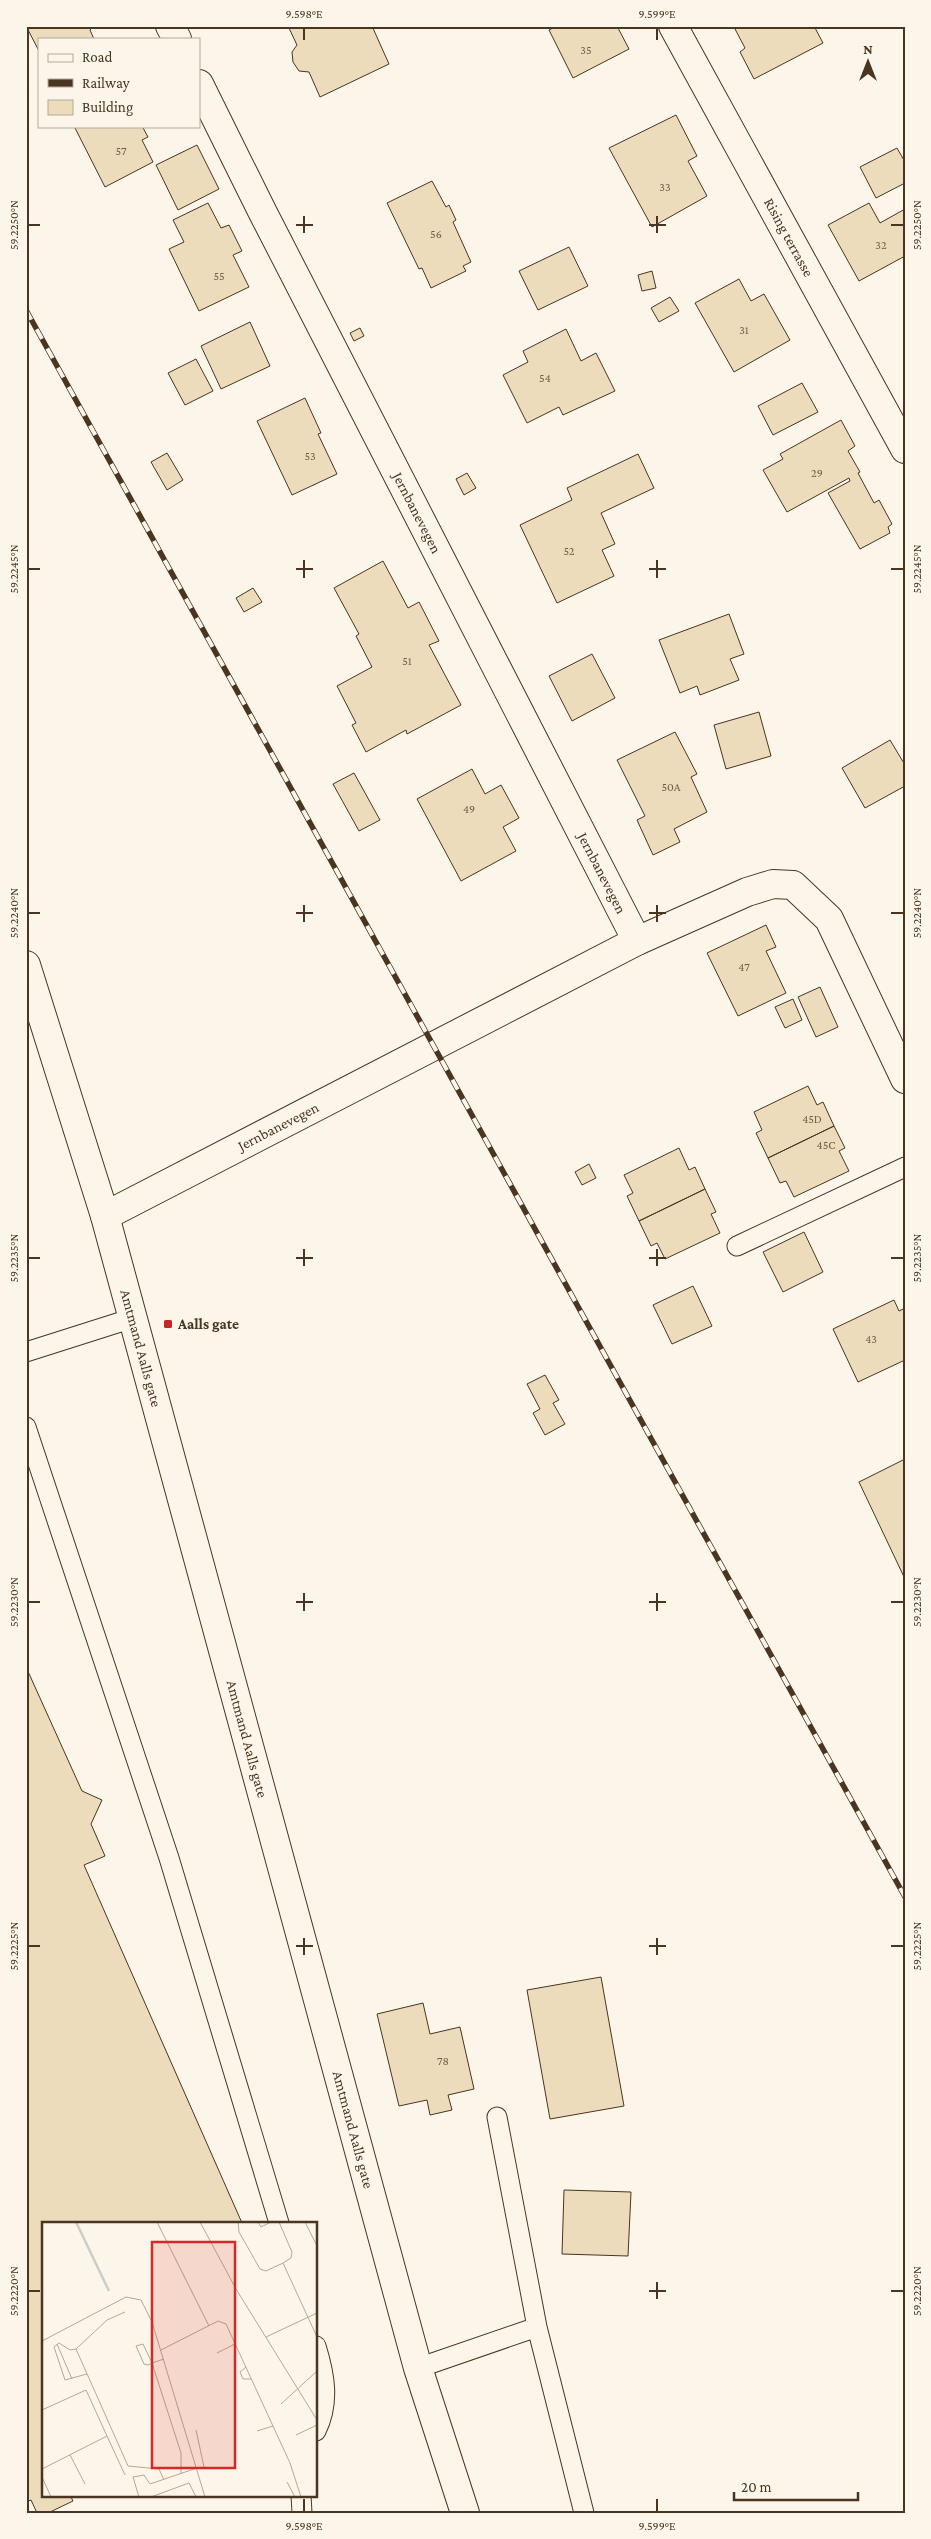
<svg xmlns="http://www.w3.org/2000/svg" width="931" height="2539" font-family="'Crimson Pro',serif">
  <style>
    .building { fill: #ecdcbc; stroke: #4a3520 }
    .lines { fill: none; stroke-linecap: round; stroke-linejoin: round }
    .service-casing { stroke: #4a3520; stroke-width: 21 }
    .minor-casing { stroke: #4a3520; stroke-width: 30 }
    .secondary-casing { stroke: #4a3520; stroke-width: 30 }
    .service { stroke: #fbf6e9; stroke-width: 19 }
    .minor { stroke: #fbf6e9; stroke-width: 28 }
    .secondary { stroke: #fbf6e9; stroke-width: 28 }
    .rail-casing { stroke: #4a3520; stroke-width: 5.5 }
    .rail { stroke: #fbf6e9; stroke-width: 4; stroke-dasharray: 11; stroke-linecap: butt }
    .ticks { fill: none; stroke: #4a3520; stroke-width: 2 }
    .poi-dot { fill: #c62828; stroke: #fbf6e9; stroke-width: 2 }
    .labels { text-anchor: middle; stroke-width: 4; stroke-linejoin: round; paint-order: stroke }
    .number-label { font-size: 12px; fill: #725f47 }
    .street-label { font-size: 15px; fill: #4a3520; stroke: #fbf6e9 }
    .poi-label { font-size: 15px; font-weight: bold; fill: #4a3520; stroke: #fbf6e9; text-anchor: start }
    .inset-river { fill: none; stroke: #c9cecd; stroke-width: 2.5 }
    .inset-road { fill: none; stroke: #b4a999; stroke-width: 1 }
    .view { fill: #d62828; fill-opacity: 0.15; stroke: #d62828; stroke-width: 2.5 }
    .inset-edge { fill: none; stroke: #4a3520; stroke-width: 2.5 }
    .neatline { fill: none; stroke: #4a3520; stroke-width: 2 }
    .ticks-label { font-size: 12px; text-anchor: middle; fill: #4a3520 }
  </style>
  <rect width="100%" height="100%" fill="#fbf6e9"/>
  <!-- building -->
  <path class="building" d="M26,26H94L90,30L94,39H39V51Z
    M288,26H372L389,64L320,97L309,72L299,71L293,62L292,52L297,45Z
    M557,26H617L629,49L573,78L549,30Z
    M740,26H814L823,43L754,79L740,52L745,48L735,29Z
    M676,115L697,156L688,161L707,196L652,227L609,148Z
    M74,126H142L148,137L142,140L153,162L105,187Z
    M197,145L219,189L178,210L156,165Z
    M897,148L905,162V183L876,198L860,167Z
    M432,181L446,207L449,205L456,220L453,222L471,262L463,266L466,271L431,288L422,268L419,269L387,203Z
    M208,203L221,228L229,225L242,251L233,255L249,287L199,311L169,249L184,242L173,220Z
    M869,203L880,223L905,209V256L859,281L828,225Z
    M569,247L588,286L538,310L519,271Z
    M652,271L656,288L642,291L638,275Z
    M739,279L751,301L764,294L790,340L734,372L695,303Z
    M670,297L679,311L659,322L651,308Z
    M250,322L270,366L221,389L201,346Z
    M360,328L364,336L354,341L350,333Z
    M566,329L581,361L596,353L615,391L563,415L559,407L527,423L503,375L528,362L523,351Z
    M196,359L213,391L185,405L168,373Z
    M802,383L818,412L773,435L758,406Z
    M305,398L321,433L318,434L337,474L292,495L257,421Z
    M841,420L855,446L848,451L860,472L858,473L874,503L879,500L892,524L888,527L890,533L860,549L828,493L850,481L849,478L787,512L763,470L783,459L780,454Z
    M167,453L183,480L167,490L151,462Z
    M638,454L654,488L601,513L615,544L602,550L614,576L557,603L520,525L572,500L567,488Z
    M467,473L476,488L464,495L456,479Z
    M383,561L408,608L419,602L439,641L429,645L461,705L407,734L406,730L366,752L352,725L356,723L337,686L372,667L356,636L359,634L334,588Z
    M253,588L262,602L244,612L236,598Z
    M729,614L744,654L730,659L739,680L700,695L697,686L680,693L659,640Z
    M592,654L615,698L572,721L549,676Z
    M759,712L771,756L726,769L714,725Z
    M675,732L697,774L691,777L707,812L674,829L680,842L653,855L637,820L645,816L617,760Z
    M890,740L905,765V786L865,808L842,768Z
    M472,769L485,794L501,785L519,818L503,827L516,851L461,881L417,799Z
    M354,773L380,820L359,831L333,784Z
    M766,925L776,947L766,951L786,993L738,1016L707,953Z
    M820,987L838,1027L816,1037L798,997Z
    M793,999L802,1020L785,1028L775,1007Z
    M808,1086L817,1105L823,1102L834,1126L768,1158L756,1133L762,1130L754,1112Z
    M834,1126L845,1148L839,1151L849,1171L794,1197L786,1181L780,1183L768,1158Z
    M679,1148L689,1170L695,1167L705,1189L639,1221L627,1196L633,1193L624,1175Z
    M589,1164L596,1178L582,1185L575,1172Z
    M705,1189L716,1212L711,1214L720,1233L665,1259L657,1243L651,1246L639,1221Z
    M804,1232L823,1272L783,1292L763,1252Z
    M693,1286L712,1326L672,1344L653,1305Z
    M894,1300L899,1311L903,1309L905,1312V1360L858,1382L833,1329Z
    M545,1375L559,1400L553,1403L565,1424L545,1435L533,1413L540,1409L527,1384Z
    M905,1459V1579L859,1482Z
    M26,1667L82,1791L102,1800L91,1824L105,1856L84,1865L242,2223H44V2495H70L73,2501L48,2513H37L31,2500L26,2502Z
    M601,1977L624,2106L550,2119L527,1990Z
    M423,2003L430,2034L460,2027L474,2089L448,2095L452,2110L430,2115L427,2100L399,2106L377,2014Z
    M564,2190L631,2192L628,2256L562,2254Z"/>
  <g class="lines">
    <defs>
      <path id="service" d="M737,1246L905,1167
        M26,1352L133,1318
        M26,1427L169,1858L279,2223
        M497,2117L537,2327L584,2513
        M316,2346C325,2375 330,2403 316,2431
        M418,2368L537,2327
        M301,2495L302,2513"/>
      <g id="minor">
        <path d="M170,26L177,39"/>
        <path id="s1" d="M673,26L905,449"/>
        <path id="s2" d="M199,84L262,211L637,941"/>
        <path id="s3" d="M105,1216L637,941L747,892L773,884L793,885L829,919L905,1079"/>
      </g>
      <g id="secondary">
        <path id="s4" d="M26,965L105,1216L418,2368L465,2513"/>
      </g>
    </defs>
    <!-- service casing -->
    <use href="#service" class="service-casing"/>
    <!-- minor casing -->
    <use href="#minor" class="minor-casing"/>
    <!-- secondary casing -->
    <use href="#secondary" class="secondary-casing"/>
    <!-- service -->
    <use href="#service" class="service"/>
    <!-- minor -->
    <use href="#minor" class="minor"/>
    <!-- secondary -->
    <use href="#secondary" class="secondary"/>
    <defs>
      <path id="rail" d="M26,310L905,1897"/>
    </defs>
    <!-- rail casing -->
    <use href="#rail" class="rail-casing"/>
    <!-- rail -->
    <use href="#rail" class="rail"/>
  </g>
  <!-- ticks -->
  <path class="ticks" d="M304,28V40M657,28V40M304,216V233M657,216V233M28,225H40M296,225H313M649,225H666M891,225H904M304,560V578M657,560V578M28,569H40M296,569H313M649,569H666M891,569H904M304,905V922M657,905V922M28,913H40M296,913H313M649,913H666M891,913H904M304,1249V1266M657,1249V1266M28,1258H40M296,1258H313M649,1258H666M891,1258H904M304,1593V1611M657,1593V1611M28,1602H40M296,1602H313M649,1602H666M891,1602H904M304,1938V1955M657,1938V1955M28,1946H40M296,1946H313M649,1946H666M891,1946H904M657,2282V2299M28,2291H40M649,2291H666M891,2291H904M304,2499V2512M657,2499V2512"/>
  <!-- markers -->
  <rect class="poi-dot" x="163" y="1319" width="10" height="10" rx="2.5"/>
  <g class="labels">
    <!-- number labels -->
    <g class="number-label">
      <text x="586" y="54">35</text>
      <text x="121" y="155">57</text>
      <text x="665" y="191">33</text>
      <text x="436" y="238">56</text>
      <text x="881" y="249">32</text>
      <text x="219" y="280">55</text>
      <text x="744" y="334">31</text>
      <text x="545" y="382">54</text>
      <text x="310" y="460">53</text>
      <text x="817" y="477">29</text>
      <text x="569" y="555">52</text>
      <text x="407" y="665">51</text>
      <text x="671" y="791">50A</text>
      <text x="469" y="813">49</text>
      <text x="744" y="971">47</text>
      <text x="812" y="1123">45D</text>
      <text x="826" y="1149">45C</text>
      <text x="871" y="1343">43</text>
      <text x="443" y="2065">78</text>
    </g>
    <!-- street labels -->
    <g class="street-label">
      <text dy="5" stroke="none"><textPath href="#s1" startOffset="241">Rising terrasse</textPath></text>
      <text dy="5" stroke="none"><textPath href="#s2" startOffset="481">Jernbanevegen</textPath></text>
      <text dy="5" stroke="none"><textPath href="#s2" startOffset="886">Jernbanevegen</textPath></text>
      <text dy="5" stroke="none"><textPath href="#s3" startOffset="195">Jernbanevegen</textPath></text>
      <text dy="5" stroke="none"><textPath href="#s4" startOffset="400">Amtmand Aalls gate</textPath></text>
      <text dy="5" stroke="none"><textPath href="#s4" startOffset="805">Amtmand Aalls gate</textPath></text>
      <text dy="5" stroke="none"><textPath href="#s4" startOffset="1210">Amtmand Aalls gate</textPath></text>
    </g>
    <!-- poi labels -->
    <g class="poi-label">
      <text x="178" y="1329">Aalls gate</text>
    </g>
  </g>
  <!-- overview -->
  <g transform="translate(42 2222)">
    <rect width="275" height="275" fill="#fbf6e9"/>
    <path class="inset-river" d="M34,0L67,69"/>
    <path class="inset-road" d="M115,0L167,104M158,0L194,67L275,198M196,0L197,10L218,47L224,49L241,41M216,0L219,5L229,0M237,0L250,30L249,36L241,41L275,115M263,0L275,24M83,90L65,98L34,127L86,244L117,247L122,258M224,115L275,91M0,119L84,75L99,78L110,100L163,275M15,122L30,157M34,127L28,128L17,121L12,125L23,158L45,152M119,128L176,99L184,102L248,241L259,275M175,131L193,122M122,137L110,141L106,143L102,142L94,124L101,122L110,141L139,231V252M204,145L198,150L201,157H209M239,182L275,149M0,188L44,168L65,214M154,208L162,245M215,209L231,204M254,213L275,203M28,233L43,262M0,247L65,214L83,253M0,255L9,275M245,260L253,275M97,275L91,255L102,253L108,262L152,247M109,275L147,261L154,275"/>
    <path class="view" d="M110,20H193V246H110Z"/>
    <rect width="275" height="275" class="inset-edge"/>
  </g>
  <!-- border -->
  <rect width="931" height="2539" fill="none" stroke="#fbf6e9" stroke-width="55"/>
  <!-- legend -->
  <rect x="38" y="38" width="162" height="90" fill="#fbf6e9" stroke="#b4a999"/>
  <rect x="48" y="54" width="25" height="8" fill="#fbf6e9" stroke="#b4a999"/>
  <text x="82" y="62" font-size="15" fill="#4a3520">Road</text>
  <rect x="48" y="79" width="25" height="8" fill="#4a3520" stroke="#b4a999"/>
  <text x="82" y="88" font-size="15" fill="#4a3520">Railway</text>
  <rect x="48" y="100" width="25" height="15" fill="#ecdcbc" stroke="#b4a999"/>
  <text x="82" y="112" font-size="15" fill="#4a3520">Building</text>
  <!-- north arrow -->
  <g transform="translate(868 62)" stroke="#fbf6e9" stroke-width="4" paint-order="stroke">
  <path d="M0-4L9 19L0 12L-9 19Z" fill="#4a3520"/>
  <text y="-8" font-size="14" font-weight="bold" text-anchor="middle" fill="#4a3520">N</text>
  </g>
  <!-- scale -->
  <path d="M734 2492v8h124v-8" fill="none" stroke="#4a3520" stroke-width="2.5"/>
  <text x="741" y="2492" font-size="15" fill="#4a3520" stroke="#fbf6e9" stroke-width="4" paint-order="stroke">20 m</text>
  <rect x="28" y="28" width="876" height="2484" class="neatline"/>
  <g class="ticks-label">
    <text x="304" y="18">9.598°E</text>
    <text x="657" y="18">9.599°E</text>
    <text transform="translate(14 225) rotate(-90)" y="4">59.2250°N</text>
    <text transform="translate(917 225) rotate(-90)" y="4">59.2250°N</text>
    <text transform="translate(14 569) rotate(-90)" y="4">59.2245°N</text>
    <text transform="translate(917 569) rotate(-90)" y="4">59.2245°N</text>
    <text transform="translate(14 913) rotate(-90)" y="4">59.2240°N</text>
    <text transform="translate(917 913) rotate(-90)" y="4">59.2240°N</text>
    <text transform="translate(14 1258) rotate(-90)" y="4">59.2235°N</text>
    <text transform="translate(917 1258) rotate(-90)" y="4">59.2235°N</text>
    <text transform="translate(14 1602) rotate(-90)" y="4">59.2230°N</text>
    <text transform="translate(917 1602) rotate(-90)" y="4">59.2230°N</text>
    <text transform="translate(14 1946) rotate(-90)" y="4">59.2225°N</text>
    <text transform="translate(917 1946) rotate(-90)" y="4">59.2225°N</text>
    <text transform="translate(14 2291) rotate(-90)" y="4">59.2220°N</text>
    <text transform="translate(917 2291) rotate(-90)" y="4">59.2220°N</text>
    <text x="304" y="2530">9.598°E</text>
    <text x="657" y="2530">9.599°E</text>
  </g>
</svg>
